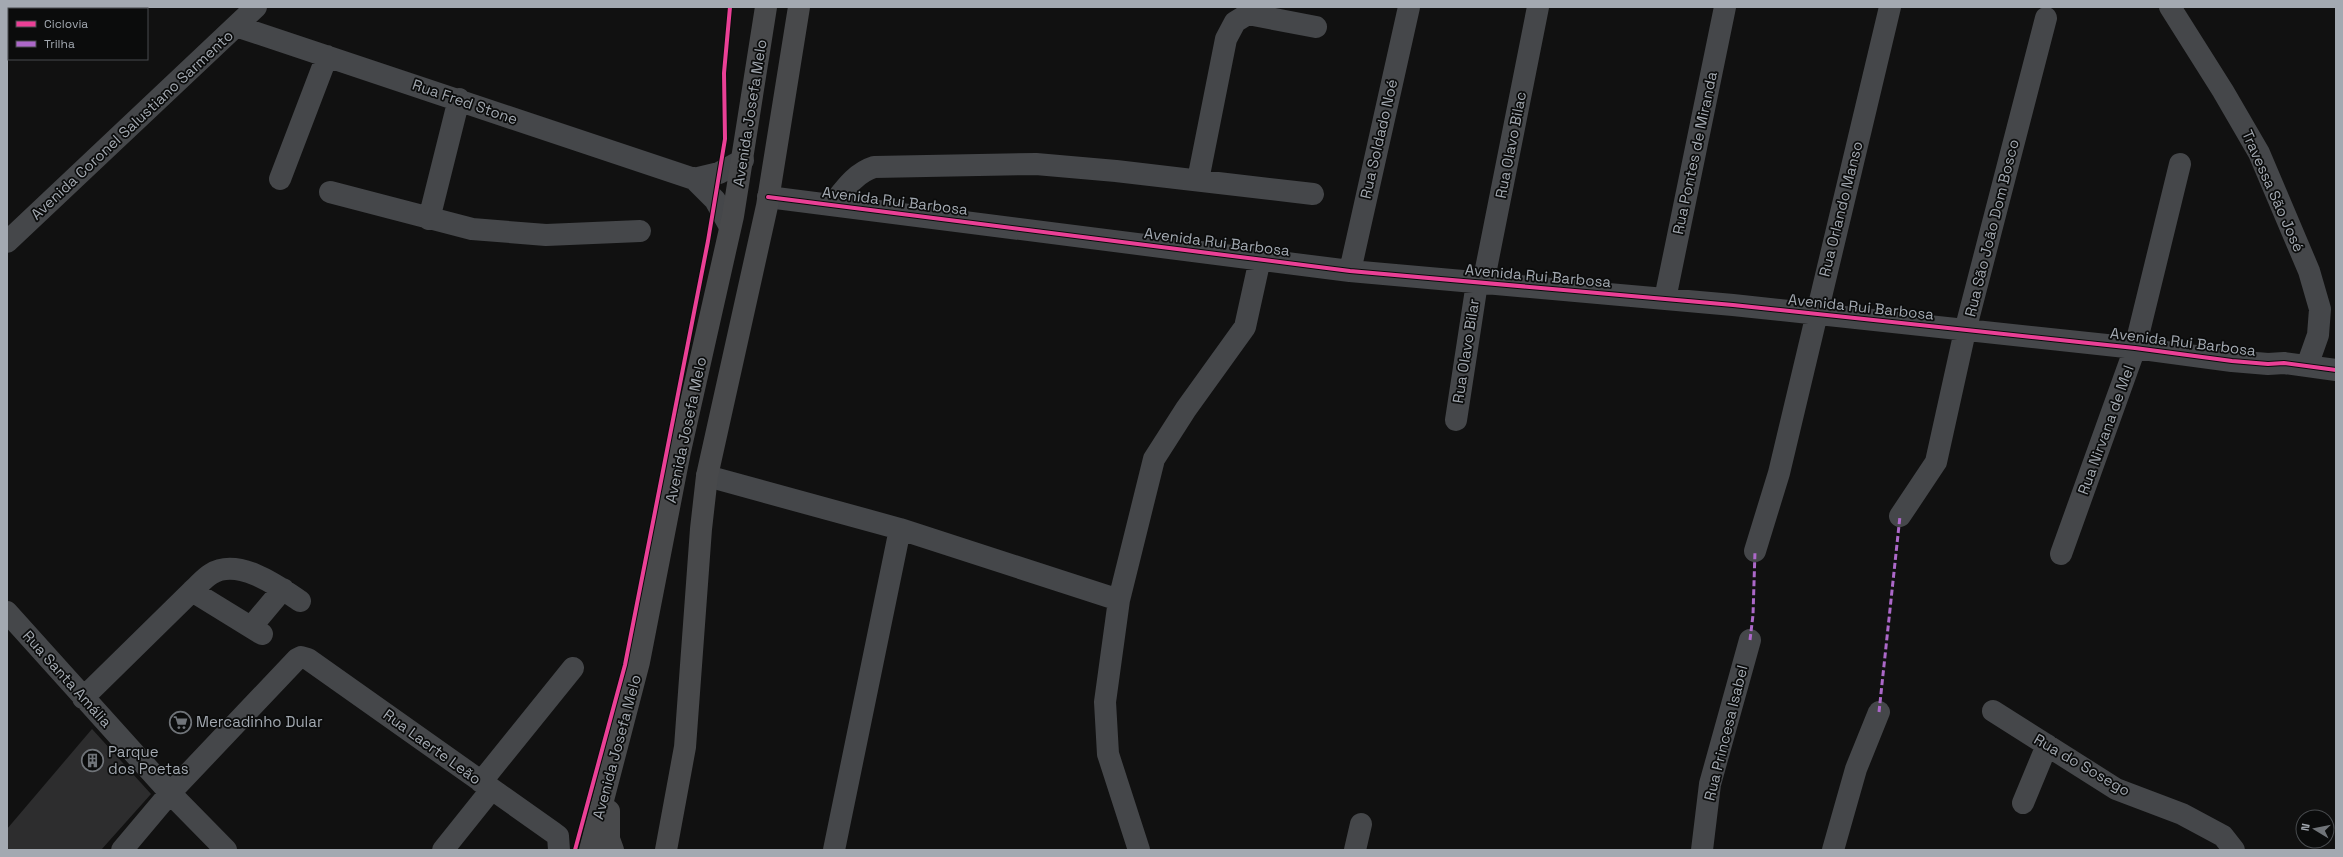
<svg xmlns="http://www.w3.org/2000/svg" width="2343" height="857" font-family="'Space Grotesk',sans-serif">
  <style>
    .building { fill: #2d2d2e }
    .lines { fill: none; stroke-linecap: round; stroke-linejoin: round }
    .minor { stroke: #45474a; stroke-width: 22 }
    .major { stroke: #48494b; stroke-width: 22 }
    .quiet { stroke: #ac68c9; stroke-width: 3; stroke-dasharray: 6 3; stroke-linecap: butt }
    .cycleway-casing { stroke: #0b0c0c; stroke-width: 6 }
    .cycleway { stroke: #ea4096; stroke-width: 4 }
    .labels { text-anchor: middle; stroke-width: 3.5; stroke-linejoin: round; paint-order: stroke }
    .street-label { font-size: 15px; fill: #a3a9b1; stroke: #0b0c0c }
    .poi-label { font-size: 15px; fill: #a3a9b1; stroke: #0b0c0c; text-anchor: start }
  </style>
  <rect width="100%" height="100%" fill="#111"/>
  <!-- building -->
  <path class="building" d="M92,729L151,794L101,850H7V829Z"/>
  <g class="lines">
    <!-- minor -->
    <path class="minor" d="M2170,7L2223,91L2259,153L2309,271L2320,309L2318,335L2307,366
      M236,26L694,179L715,200L730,227
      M280,179L327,56
      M694,179L719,173L743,160
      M1198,180L1226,39L1235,22L1248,14L1316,27
      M330,192L472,229L546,235L640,231
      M768,197L1350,271L1733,305L2135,348L2232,361L2268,364L2284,363L2336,370
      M832,205C844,190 855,173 874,167L1036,164L1116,171L1313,194
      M429,219L459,99
      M7,242L256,7
      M1350,271L1409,7
      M1483,284L1538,7
      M1665,299L1725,7
      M1456,420L1477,283
      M707,476L900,529L1119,600
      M1900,516L1936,462L1965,331L2046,18
      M1755,551L1779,473L1890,7
      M2061,554L2135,348L2180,164
      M192,591L262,634
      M7,612L170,793L226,850
      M252,626L283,589
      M83,698L192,591C198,586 204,578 211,574C238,557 278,586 300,601
      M1993,711L2116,789L2182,814L2223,836L2234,850
      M481,782L573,668
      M2023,803L2047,745
      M122,850L170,793L297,659L301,657L308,659L554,833L558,836L559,850
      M443,850L491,790
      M834,850L900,529
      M1139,850L1108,754L1105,702L1119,600L1154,459L1186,409L1245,327L1260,259
      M1355,850L1361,824
      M1702,850L1710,784L1750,640
      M1833,850L1856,769L1879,712"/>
    <!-- major -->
    <path class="major" d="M609,811V839L613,850
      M590,850L639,662L680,451L733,216L766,7
      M666,850L685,747L701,529L707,476L767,206L799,7"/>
    <!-- quiet -->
    <path class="quiet" d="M1750,640L1753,615L1755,551
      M1879,712L1900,516"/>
    <defs>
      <path id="cycleway" d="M768,197L1350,271L1733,305L2135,348L2232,361L2268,364L2284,363L2336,370
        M575,850L625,665L708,241L725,139L724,73L730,7"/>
    </defs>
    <!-- cycleway casing -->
    <use href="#cycleway" class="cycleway-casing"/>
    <!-- cycleway -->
    <use href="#cycleway" class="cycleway"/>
  </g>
  <!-- icons -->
  <defs>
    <symbol id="supermarket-ring" viewBox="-11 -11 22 22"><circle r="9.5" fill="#0b0c0c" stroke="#707479" stroke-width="1.5"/><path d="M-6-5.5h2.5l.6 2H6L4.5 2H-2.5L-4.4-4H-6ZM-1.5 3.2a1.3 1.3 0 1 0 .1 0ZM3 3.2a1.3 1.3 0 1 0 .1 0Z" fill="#707479"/></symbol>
    <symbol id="building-ring" viewBox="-11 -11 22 22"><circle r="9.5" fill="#0b0c0c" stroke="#707479" stroke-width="1.5"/><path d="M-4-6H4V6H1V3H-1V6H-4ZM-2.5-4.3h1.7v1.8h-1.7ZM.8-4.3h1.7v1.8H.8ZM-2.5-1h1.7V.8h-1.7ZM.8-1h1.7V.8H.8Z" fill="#707479"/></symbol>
  </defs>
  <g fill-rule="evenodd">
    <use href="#supermarket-ring" x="168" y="710" width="25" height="25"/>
    <use href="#building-ring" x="80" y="748" width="25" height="25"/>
  </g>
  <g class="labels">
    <!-- street labels -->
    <g class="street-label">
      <text transform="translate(465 102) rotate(19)" y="5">Rua Fred Stone</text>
      <text transform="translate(750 113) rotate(-81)" y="5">Avenida Josefa Melo</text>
      <text transform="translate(132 125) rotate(-43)" y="5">Avenida Coronel Salustiano Sarmento</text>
      <text transform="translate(1379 139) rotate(-77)" y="5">Rua Soldado Noé</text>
      <text transform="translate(1511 145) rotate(-79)" y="5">Rua Olavo Bilac</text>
      <text transform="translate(1695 153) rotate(-78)" y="5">Rua Pontes de Miranda</text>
      <text transform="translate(2273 191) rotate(66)" y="5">Travessa São José</text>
      <text transform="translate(895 201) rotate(7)" y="5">Avenida Rui Barbosa</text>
      <text transform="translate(1841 209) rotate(-76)" y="5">Rua Orlando Manso</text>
      <text transform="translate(1992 228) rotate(-76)" y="5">Rua São João Dom Bosco</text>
      <text transform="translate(1217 242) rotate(7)" y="5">Avenida Rui Barbosa</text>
      <text transform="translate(1538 276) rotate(5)" y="5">Avenida Rui Barbosa</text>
      <text transform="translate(1861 307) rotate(6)" y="5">Avenida Rui Barbosa</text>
      <text transform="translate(2183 342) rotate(7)" y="5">Avenida Rui Barbosa</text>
      <text transform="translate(1466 351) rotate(-81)" y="5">Rua Olavo Bilar</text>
      <text transform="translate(686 430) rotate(-78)" y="5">Avenida Josefa Melo</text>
      <text transform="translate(2106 430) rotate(-70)" y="5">Rua Nirvana de Mel</text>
      <text transform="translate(67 679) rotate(48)" y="5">Rua Santa Amália</text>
      <text transform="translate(1726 733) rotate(-76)" y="5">Rua Princesa Isabel</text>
      <text transform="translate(432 747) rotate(36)" y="5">Rua Laerte Leão</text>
      <text transform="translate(617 747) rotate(-75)" y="5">Avenida Josefa Melo</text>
      <text transform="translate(2082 765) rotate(30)" y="5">Rua do Sosego</text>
    </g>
    <!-- poi labels -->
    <g class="poi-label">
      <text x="196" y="727">Mercadinho Dular</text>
      <text x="108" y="757">Parque<tspan x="108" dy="17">dos Poetas</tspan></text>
    </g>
  </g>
  <!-- border -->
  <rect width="2343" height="857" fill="none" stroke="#a3a9b1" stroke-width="16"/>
  <!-- legend -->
  <rect x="8" y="8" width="140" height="52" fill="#0b0c0c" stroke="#484b4e"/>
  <rect x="16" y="21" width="20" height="6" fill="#ea4096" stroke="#484b4e"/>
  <text x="44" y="28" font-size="12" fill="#a3a9b1">Ciclovia</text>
  <rect x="16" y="41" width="20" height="6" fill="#ac68c9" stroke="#484b4e"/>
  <text x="44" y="48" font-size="12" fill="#a3a9b1">Trilha</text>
  <!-- north arrow -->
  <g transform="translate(2315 829) rotate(280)"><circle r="19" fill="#0b0c0c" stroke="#484b4e"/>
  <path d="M0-3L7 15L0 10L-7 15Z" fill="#707479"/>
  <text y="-6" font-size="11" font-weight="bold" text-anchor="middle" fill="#a3a9b1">N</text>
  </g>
</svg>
